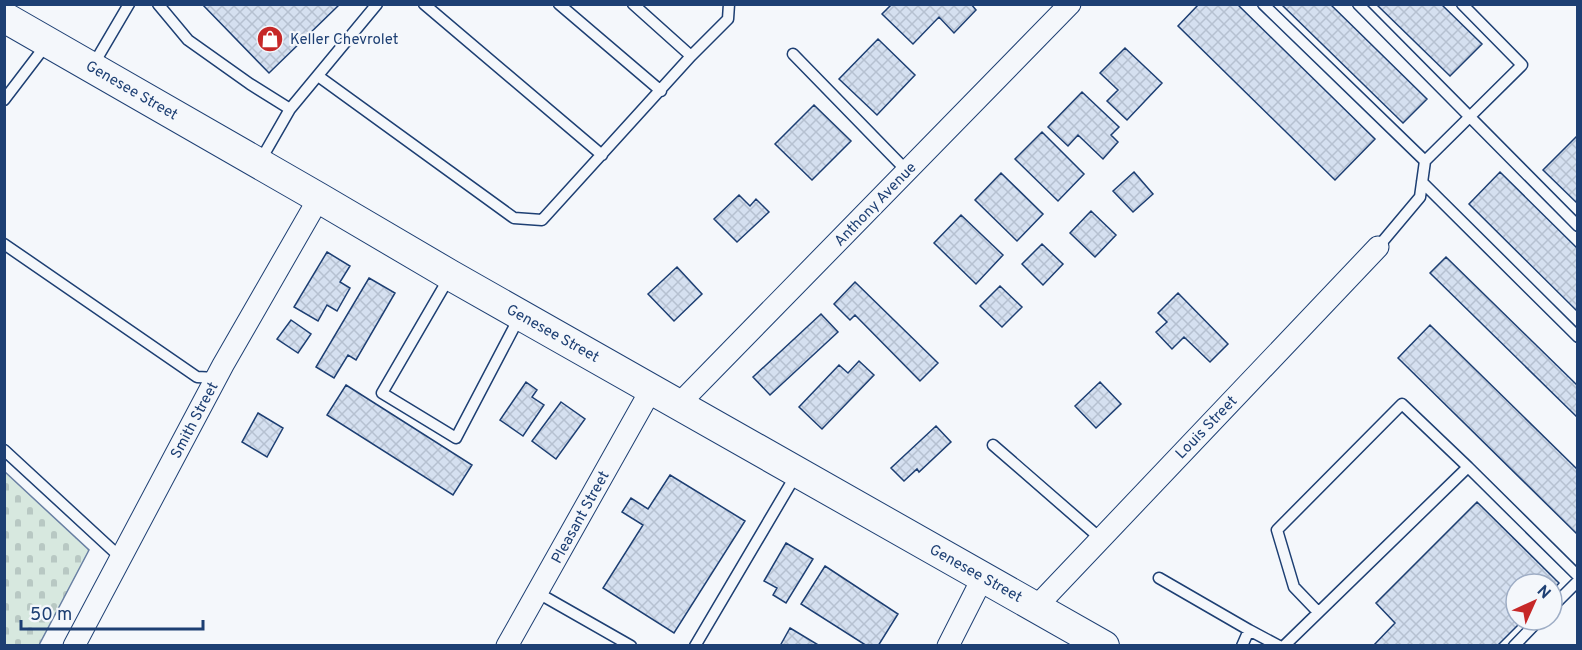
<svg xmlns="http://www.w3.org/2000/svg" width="1582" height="650" font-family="Overpass,sans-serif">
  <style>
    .cemetery { fill: url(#cemetery-stones); stroke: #687fa3; stroke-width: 1.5 }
    .building { fill: url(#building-cross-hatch); stroke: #1d3f73; stroke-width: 1.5 }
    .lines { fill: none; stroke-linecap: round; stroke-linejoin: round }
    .service-casing { stroke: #1d3f73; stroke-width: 13 }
    .minor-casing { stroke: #1d3f73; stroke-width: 23 }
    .secondary-casing { stroke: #1d3f73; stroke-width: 32 }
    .service { stroke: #f4f7fb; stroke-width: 10 }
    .minor { stroke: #f4f7fb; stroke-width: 21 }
    .secondary { stroke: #f4f7fb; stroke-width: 30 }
    .labels { text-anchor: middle; stroke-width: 4.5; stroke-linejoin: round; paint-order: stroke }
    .poi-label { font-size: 15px; fill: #1d3f73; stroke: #f4f7fb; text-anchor: start }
    .street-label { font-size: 15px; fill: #1d3f73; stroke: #f4f7fb }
  </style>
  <defs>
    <pattern id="cemetery-stones" width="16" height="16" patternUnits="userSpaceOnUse" patternTransform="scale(1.5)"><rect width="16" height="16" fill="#d7e8df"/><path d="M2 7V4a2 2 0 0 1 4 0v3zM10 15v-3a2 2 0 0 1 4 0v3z" fill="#b8c8c3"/></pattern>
    <pattern id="building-cross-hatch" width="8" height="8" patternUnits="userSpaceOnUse" patternTransform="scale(1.5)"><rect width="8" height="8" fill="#d5e0f0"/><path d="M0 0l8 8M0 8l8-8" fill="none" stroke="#b6c1d1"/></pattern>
  </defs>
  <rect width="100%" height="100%" fill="#f4f7fb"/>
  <!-- cemetery -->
  <path class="cemetery" d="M4,471L89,550L39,645H5Z"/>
  <!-- building -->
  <path class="building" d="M202,4H340L269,73Z
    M892,4H971L976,10L954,33L939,17L913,44L882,14Z
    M1199,4H1237L1375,139L1335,180L1178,26Z
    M1281,4H1330L1427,99L1403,123Z
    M1376,4H1441L1482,44L1450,76Z
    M878,39L915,75L877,115L839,79Z
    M1125,48L1162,83L1127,120L1107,101L1118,90L1100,73Z
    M1082,92L1119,127L1111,135L1118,142L1103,159L1078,135L1068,146L1048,127Z
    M814,105L851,141L812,180L775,144Z
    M1042,132L1084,174L1058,201L1015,159Z
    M1578,135V204L1543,170Z
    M1134,172L1153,194L1133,212L1113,191Z
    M1500,172L1578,249V312L1469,204Z
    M1001,173L1043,214L1017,241L975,200Z
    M739,195L750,206L756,199L769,212L737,242L714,219Z
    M1091,211L1116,235L1095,257L1070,233Z
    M961,215L1003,255L976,284L934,243Z
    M1042,244L1063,264L1043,285L1022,264Z
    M327,252L350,266L340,282L350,288L337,311L327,305L318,321L294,307Z
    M1446,257L1578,386V418L1430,273Z
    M677,267L702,294L674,321L648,294Z
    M369,278L395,293L356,360L348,355L334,378L316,367Z
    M855,282L938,363L920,381L855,315L850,320L834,304Z
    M1000,286L1022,307L1002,327L980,306Z
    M1178,293L1228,344L1210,362L1184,337L1172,349L1156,332L1167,322L1158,313Z
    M821,314L838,332L770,395L753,377Z
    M291,320L311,334L298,353L277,339Z
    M1430,325L1578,470V535L1398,358Z
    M859,361L874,375L822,429L799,407L839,365L848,373Z
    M526,382L537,390L532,397L544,405L523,436L500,420Z
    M1100,382L1121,404L1096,428L1075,406Z
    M346,385L472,465L453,495L327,415Z
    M561,402L585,419L556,459L532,441Z
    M258,413L283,428L267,457L242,442Z
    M936,426L951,442L919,472L917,469L904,481L891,468Z
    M670,475L745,521L674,633L603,588L643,525L622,512L631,498L648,509Z
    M1477,502L1559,583L1552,591V584H1516V620H1523L1497,646H1373L1395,623L1376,603Z
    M786,543L813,559L786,603L773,595L777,588L764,581Z
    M825,566L898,614L878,646H867L801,604Z
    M790,628L820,646H780Z"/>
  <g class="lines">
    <defs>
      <path id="service" d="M158,4L188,40L250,84L290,109
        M424,4L602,155
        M559,4L661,91
        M633,4L691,56
        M1263,4L1425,161
        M1358,4L1578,226
        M793,54L907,171
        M92,67L129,4
        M318,76L514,218L542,220L691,56L728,19L729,4
        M4,100L46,45
        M259,163L290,109L377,4
        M1422,182L1578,337
        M4,244L197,377L216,378
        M1378,247L1420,197L1425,161L1522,65L1462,4
        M450,276L382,393L456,438L520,316
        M993,445L1100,538
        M4,450L120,557
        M1159,578L1249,630L1242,646
        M538,593L631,646
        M1552,607L1578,581
        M1318,612L1294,587L1277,530L1402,404L1468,467
        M1249,630L1279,646
        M695,646L797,473
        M1284,646L1468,467L1578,576
        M1514,646L1539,620"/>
      <path id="minor" d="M679,404L1070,4
        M1036,607L1378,247
        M74,646L223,365L319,198
        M507,646L652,388
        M948,646L983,577"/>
      <path id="secondary" d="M4,17L319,198L450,275L1104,646"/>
    </defs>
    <!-- service casing -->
    <use href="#service" class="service-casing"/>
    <!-- minor casing -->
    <use href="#minor" class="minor-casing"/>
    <!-- secondary casing -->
    <use href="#secondary" class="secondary-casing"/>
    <!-- service -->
    <use href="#service" class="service"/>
    <!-- minor -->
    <use href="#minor" class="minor"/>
    <!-- secondary -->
    <use href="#secondary" class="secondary"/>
  </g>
  <!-- icons -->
  <defs>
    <symbol id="shop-disc" viewBox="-11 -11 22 22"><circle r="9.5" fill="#c62828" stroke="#f4f7fb"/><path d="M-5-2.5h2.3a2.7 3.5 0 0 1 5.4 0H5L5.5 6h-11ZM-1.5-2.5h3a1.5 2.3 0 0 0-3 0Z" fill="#fff"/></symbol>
  </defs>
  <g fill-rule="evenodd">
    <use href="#shop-disc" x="255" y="24" width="30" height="30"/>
  </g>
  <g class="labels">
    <!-- poi labels -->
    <g class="poi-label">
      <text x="290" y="44">Keller Chevrolet</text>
    </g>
    <!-- street labels -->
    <g class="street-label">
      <text transform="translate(132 90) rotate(30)" y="5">Genesee Street</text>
      <text transform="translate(875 204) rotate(-46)" y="5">Anthony Avenue</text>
      <text transform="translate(553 333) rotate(29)" y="5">Genesee Street</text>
      <text transform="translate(194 420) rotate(-62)" y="5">Smith Street</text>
      <text transform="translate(1206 427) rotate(-46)" y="5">Louis Street</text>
      <text transform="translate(580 517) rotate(-61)" y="5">Pleasant Street</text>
      <text transform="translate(976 573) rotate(29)" y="5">Genesee Street</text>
    </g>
  </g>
  <!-- border -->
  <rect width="1582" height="650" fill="none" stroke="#1d3f73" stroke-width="12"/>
  <!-- north arrow -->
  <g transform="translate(1534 602) rotate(45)"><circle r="28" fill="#f4f7fb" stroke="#9eadc5" stroke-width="1.5"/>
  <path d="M0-4.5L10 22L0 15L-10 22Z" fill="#c62828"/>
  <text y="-9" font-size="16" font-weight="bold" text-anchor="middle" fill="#1d3f73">N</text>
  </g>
  <!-- scale -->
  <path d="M21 620v9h182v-9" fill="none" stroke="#1d3f73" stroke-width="3"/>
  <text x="30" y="620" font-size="18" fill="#1d3f73" stroke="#f4f7fb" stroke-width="4.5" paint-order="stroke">50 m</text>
</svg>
